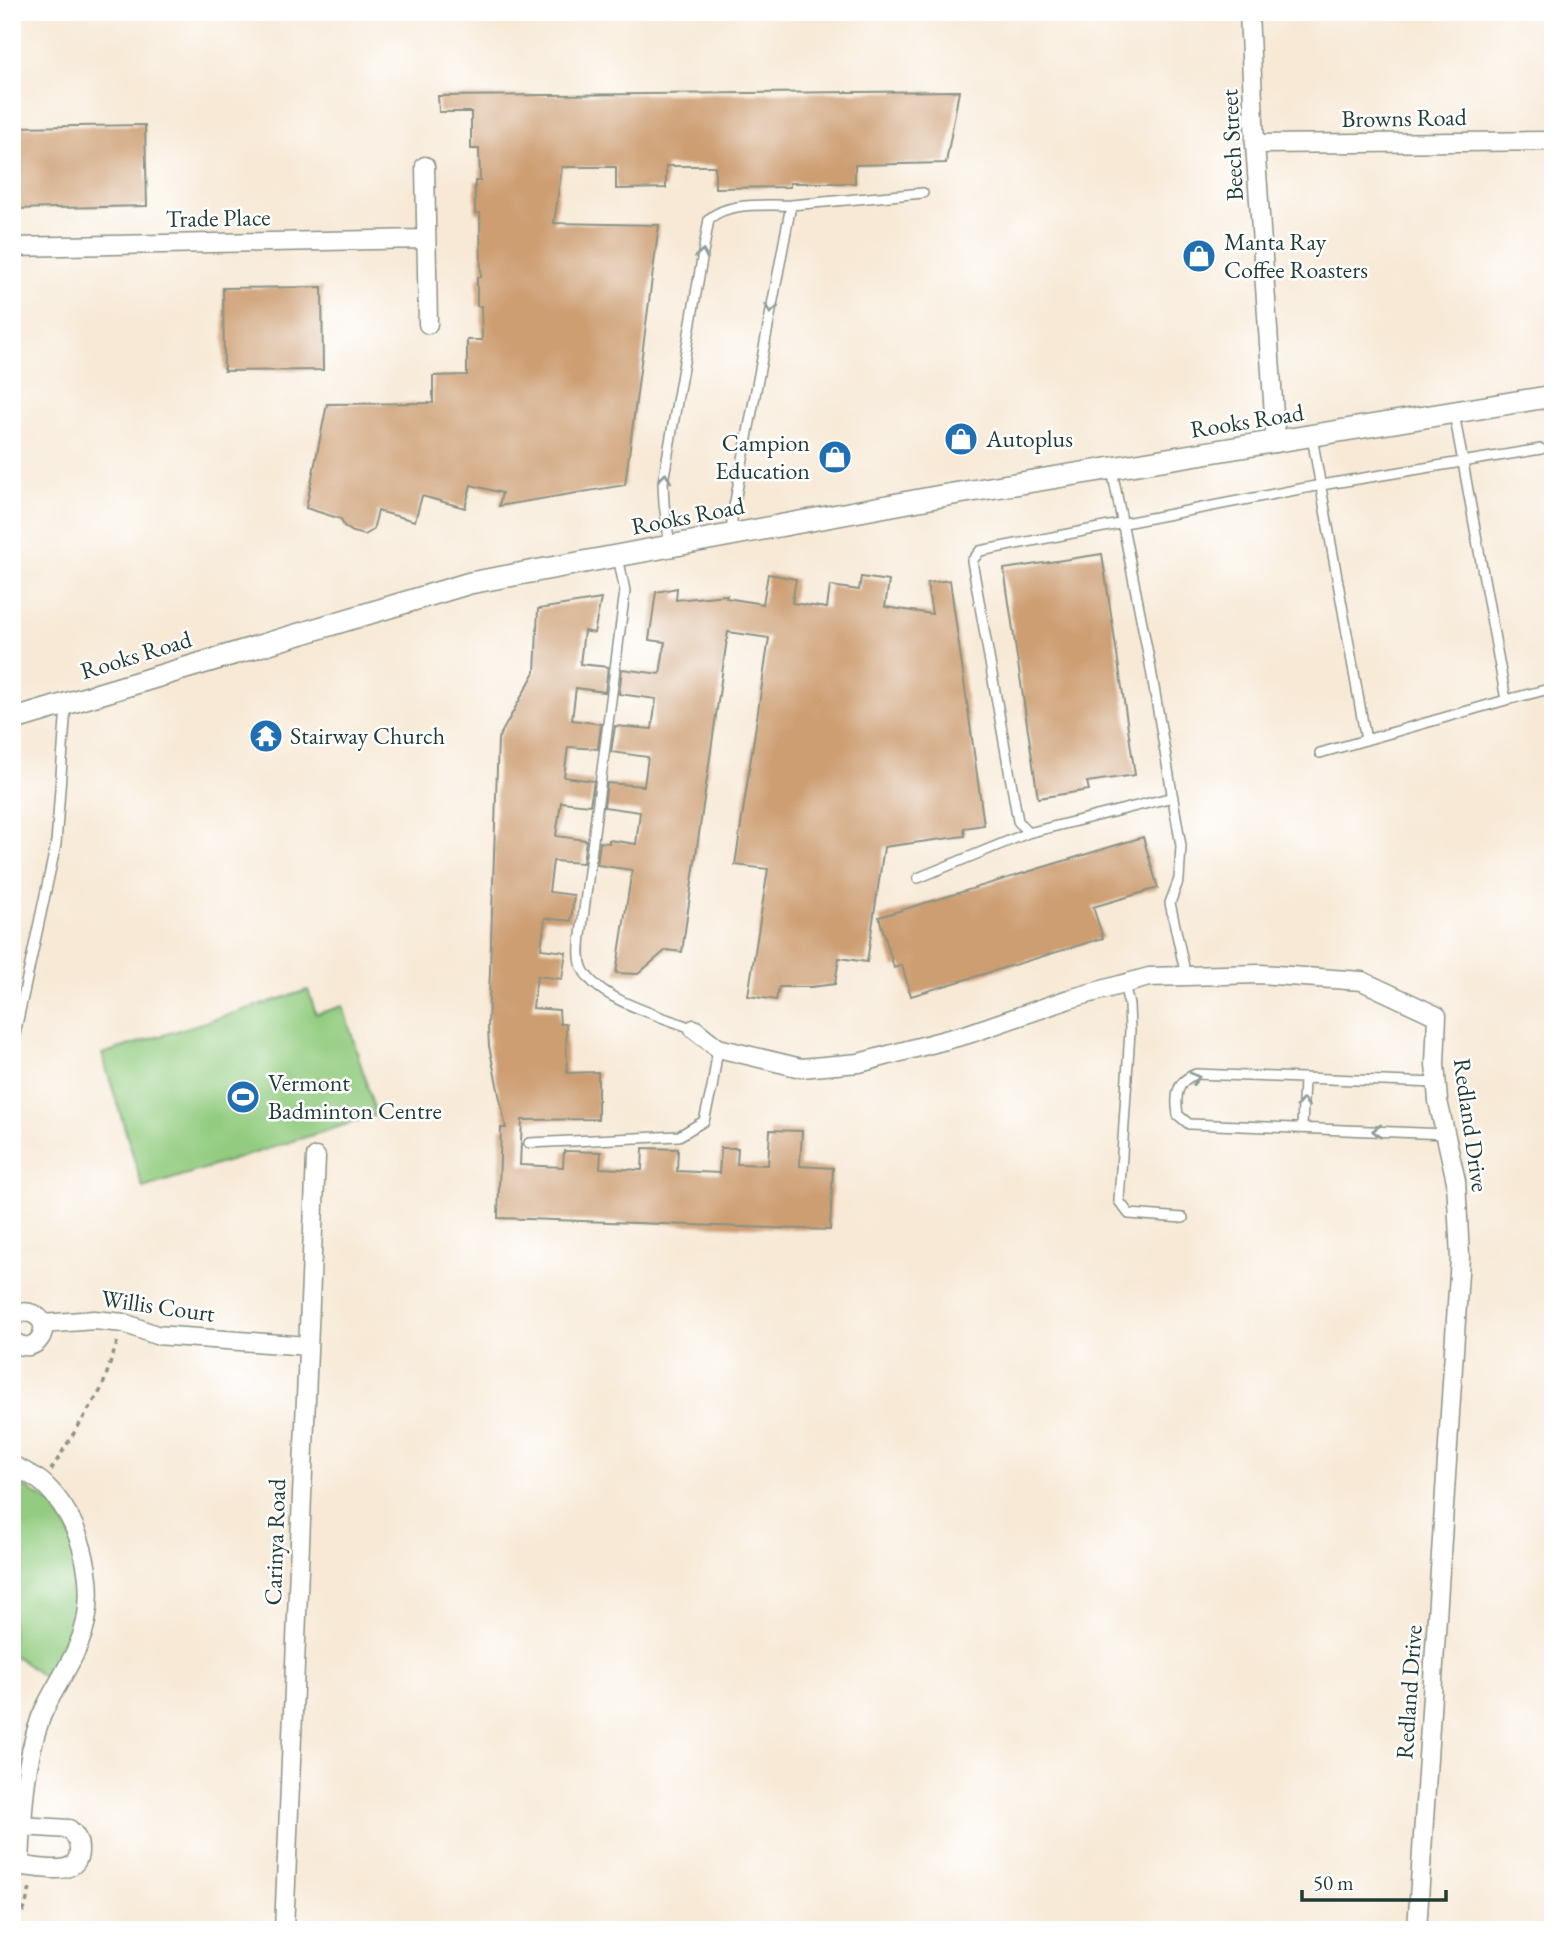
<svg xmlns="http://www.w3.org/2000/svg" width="1565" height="1942" font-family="'EB Garamond',serif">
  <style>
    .green { fill: #93cc80; stroke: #59845a; stroke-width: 2 }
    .building { fill: #cd9e72 }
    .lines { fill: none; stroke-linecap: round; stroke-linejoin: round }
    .service-casing { stroke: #8b9385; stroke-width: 12 }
    .minor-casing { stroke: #8b9385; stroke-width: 21 }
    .tertiary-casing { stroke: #8b9385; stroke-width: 24 }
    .path { stroke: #8b9385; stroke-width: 3.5; stroke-dasharray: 5 5; stroke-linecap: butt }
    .service { stroke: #fff; stroke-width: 9 }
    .minor { stroke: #fff; stroke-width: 18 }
    .tertiary { stroke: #fff; stroke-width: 21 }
    .oneway { stroke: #8f9e9a }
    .labels { text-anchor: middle; stroke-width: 5; stroke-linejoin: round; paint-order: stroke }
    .street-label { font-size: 24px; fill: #1f3d34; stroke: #fff }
    .poi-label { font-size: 24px; fill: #1f3d34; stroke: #fff; text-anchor: start }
  </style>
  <rect width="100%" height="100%" fill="#fff"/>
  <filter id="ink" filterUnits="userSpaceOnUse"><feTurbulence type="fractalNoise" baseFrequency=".0143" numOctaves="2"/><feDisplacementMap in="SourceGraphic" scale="14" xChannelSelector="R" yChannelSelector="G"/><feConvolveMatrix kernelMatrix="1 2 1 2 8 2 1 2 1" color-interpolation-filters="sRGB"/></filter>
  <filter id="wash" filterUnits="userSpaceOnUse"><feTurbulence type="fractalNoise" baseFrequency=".00686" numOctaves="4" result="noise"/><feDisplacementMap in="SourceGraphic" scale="28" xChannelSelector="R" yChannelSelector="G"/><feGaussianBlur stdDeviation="1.57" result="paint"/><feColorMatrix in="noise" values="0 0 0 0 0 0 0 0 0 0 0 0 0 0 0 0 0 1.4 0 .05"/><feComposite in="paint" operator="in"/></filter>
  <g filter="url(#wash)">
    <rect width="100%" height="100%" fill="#f7e9d6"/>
    <!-- green -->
    <path class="green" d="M308,990L316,1014L343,1006L376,1115L143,1188L102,1054Z
      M12,1479L55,1506L78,1549L76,1623L49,1681L17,1657H12Z"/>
    <g id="blocks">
      <!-- building -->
      <path class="building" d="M959,91L946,163L855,165V183H790V187L715,188V166H666V188L616,189V167H562L554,223L659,225L625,485L499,506L502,493L471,485L465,508L422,496L415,521L378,511L373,530L365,535L353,532L344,526L341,519L306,508L327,404L433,403V376L467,375V340H482L481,306H477V277H481L480,213H475V181H480L479,149H471V112H439L438,96Z
        M145,125L147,206L12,209V127Z
        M322,287L323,370L224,371L223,288Z
        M1102,554L1135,775L1087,782L1089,790L1038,798L1004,569Z
        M768,574L796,579L792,603L827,608L830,586L859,590L861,577L889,581L885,607L932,614L927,583L950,580L984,825L964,828L965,836L884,847L867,962L839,958L835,984L811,987H779L776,1000L748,996L768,869L735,865L769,638L728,632L682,952L666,950L638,974L616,973L632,870L597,865L600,842L609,843V840L636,844L640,812L604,807L607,783L644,786L648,757L611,752L615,726L652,729L656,699L619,694L622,669L660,674L665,642L649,640L656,592L677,588L676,600L727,595L726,598L763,604Z
        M601,599L594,633L584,631L580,664L608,667L605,692L576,688L572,720L601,724L598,749L568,747L564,777L594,781L590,805L561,802L556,836L586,840L583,863L553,861L549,892L574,895L571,921L545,918L541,949L566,952L562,979L537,976L533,1008L559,1010L560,1024H566L567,1073L598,1072V1119L522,1120L520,1165L563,1167L564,1151L601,1152L600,1168L642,1170L643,1148L678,1149L677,1171L719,1173L721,1148H738L737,1164L768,1165L770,1130L802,1131L800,1166L833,1168L830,1230L498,1218L501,1128H506L489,1046L488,1028L498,739L535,672L538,609Z
        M1143,837L1158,888L1093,907L1103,938L911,996L902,965L894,968L879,917Z"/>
    </g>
  </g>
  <g filter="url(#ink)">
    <use href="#blocks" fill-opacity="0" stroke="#8b9385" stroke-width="2"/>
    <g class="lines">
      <defs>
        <path id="service" d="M791,205L923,193
          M1312,437L1366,740
          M1112,470L1150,664L1181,846L1179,879L1170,903L1186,976
          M670,546L664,504L663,482L709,219C729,201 766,206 791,205L732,517V533
          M618,557L625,591L583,918C582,932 577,953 582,967C594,999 664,1017 694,1029
          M1506,700L1553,688
          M1320,753L1506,700L1454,413
          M1173,797L1028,833L1018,821L972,561L980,551L1321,485L1541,449
          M918,878L1028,833
          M1124,984L1129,1005L1130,1031L1119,1201L1129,1214L1183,1218
          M12,1048L56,844L66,706
          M1437,1083L1196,1074C1176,1081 1175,1096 1178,1115L1189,1124L1446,1134
          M1302,1128L1304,1078
          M529,1143L679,1136L704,1121L712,1088L718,1048"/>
        <path id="minor" d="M1249,12L1255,144L1276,443
          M1255,144L1553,141
          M425,166L428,324
          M12,247L425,239
          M694,1029L718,1048L801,1068L859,1063L968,1034L1069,999L1149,977L1260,974L1362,981L1437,1016L1435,1064L1438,1101L1456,1181L1460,1257L1417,1930
          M12,1319C19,1313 24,1310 33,1314C56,1323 36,1361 12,1340
          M43,1324L94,1320L124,1323L156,1335L308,1346
          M12,1465C23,1471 35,1476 44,1484C85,1523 101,1594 78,1646C68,1670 51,1692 41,1717C24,1762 22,1816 20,1864L22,1866C41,1867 80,1879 79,1849C79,1840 75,1834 69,1829L21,1826
          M284,1930L316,1157"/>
        <path id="tertiary" d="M12,720L470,583L941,496L1553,396"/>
      </defs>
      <!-- service casing -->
      <use href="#service" class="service-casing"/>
      <!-- minor casing -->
      <use href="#minor" class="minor-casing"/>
      <!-- tertiary casing -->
      <use href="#tertiary" class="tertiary-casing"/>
      <!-- path -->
      <path class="path" d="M51,1470L102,1388L118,1340
        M12,1929L24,1910L31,1885"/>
      <!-- service -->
      <use href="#service" class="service"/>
      <!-- minor -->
      <use href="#minor" class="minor"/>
      <!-- tertiary -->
      <use href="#tertiary" class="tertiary"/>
    </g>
    <!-- one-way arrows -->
    <defs><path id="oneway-chevron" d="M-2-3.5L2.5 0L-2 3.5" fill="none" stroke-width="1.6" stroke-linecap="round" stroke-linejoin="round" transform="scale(1.75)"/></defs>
    <g class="oneway">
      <use href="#oneway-chevron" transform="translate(702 254) rotate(-80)"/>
      <use href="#oneway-chevron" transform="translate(771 309) rotate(101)"/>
      <use href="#oneway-chevron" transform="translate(665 478) rotate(-84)"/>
      <use href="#oneway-chevron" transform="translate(1195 1078) rotate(-14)"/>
      <use href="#oneway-chevron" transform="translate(1303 1103) rotate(-88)"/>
      <use href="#oneway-chevron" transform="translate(1377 1131) rotate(-178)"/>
    </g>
  </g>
  <!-- icons -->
  <defs>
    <symbol id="shop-disc" viewBox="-11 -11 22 22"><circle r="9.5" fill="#1f6fb2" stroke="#fff"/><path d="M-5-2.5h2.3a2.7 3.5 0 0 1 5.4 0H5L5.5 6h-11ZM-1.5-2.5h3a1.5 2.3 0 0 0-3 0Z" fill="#fff"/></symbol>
    <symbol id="temple-disc" viewBox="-11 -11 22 22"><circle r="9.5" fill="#1f6fb2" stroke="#fff"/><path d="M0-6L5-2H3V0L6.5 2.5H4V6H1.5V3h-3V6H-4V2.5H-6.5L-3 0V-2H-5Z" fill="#fff"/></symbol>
    <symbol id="stadium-disc" viewBox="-11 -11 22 22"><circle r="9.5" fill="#1f6fb2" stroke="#fff"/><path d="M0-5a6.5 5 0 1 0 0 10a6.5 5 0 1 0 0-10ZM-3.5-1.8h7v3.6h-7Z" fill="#fff"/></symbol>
  </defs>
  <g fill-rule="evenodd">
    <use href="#shop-disc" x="1180" y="237" width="38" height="38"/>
    <use href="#shop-disc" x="942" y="420" width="38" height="38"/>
    <use href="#shop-disc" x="816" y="438" width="38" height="38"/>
    <use href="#temple-disc" x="247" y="717" width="38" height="38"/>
    <use href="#stadium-disc" x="224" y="1078" width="38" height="38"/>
  </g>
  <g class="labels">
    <!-- street labels -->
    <g class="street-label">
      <text transform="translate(1404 118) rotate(-1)" y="8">Browns Road</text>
      <text transform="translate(1232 145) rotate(-93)" y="8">Beech Street</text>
      <text transform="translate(218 218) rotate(-1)" y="8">Trade Place</text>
      <text transform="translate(1247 421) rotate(-9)" y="8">Rooks Road</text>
      <text transform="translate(688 516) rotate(-11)" y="8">Rooks Road</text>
      <text transform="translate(136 655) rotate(-17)" y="8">Rooks Road</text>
      <text transform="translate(1471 1125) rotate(82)" y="8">Redland Drive</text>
      <text transform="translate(158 1306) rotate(8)" y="8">Willis Court</text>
      <text transform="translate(275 1542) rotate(-88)" y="8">Carinya Road</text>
      <text transform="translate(1409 1692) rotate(-86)" y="8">Redland Drive</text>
    </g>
    <!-- poi labels -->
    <g class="poi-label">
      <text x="1224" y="250">Manta Ray<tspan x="1224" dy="28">Coffee Roasters</tspan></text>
      <text x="986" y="447">Autoplus</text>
      <text x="810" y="451" text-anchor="end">Campion<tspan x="810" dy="28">Education</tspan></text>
      <text x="290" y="744">Stairway Church</text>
      <text x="268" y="1091">Vermont<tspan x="268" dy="28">Badminton Centre</tspan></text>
    </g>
  </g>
  <!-- margin -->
  <rect width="1565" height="1942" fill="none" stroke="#fff" stroke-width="42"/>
  <!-- scale -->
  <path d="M1302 1890v10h144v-10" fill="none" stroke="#1f3d34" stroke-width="3.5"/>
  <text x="1313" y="1890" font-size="21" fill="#1f3d34" stroke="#ffffff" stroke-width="5" paint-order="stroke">50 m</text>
</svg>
